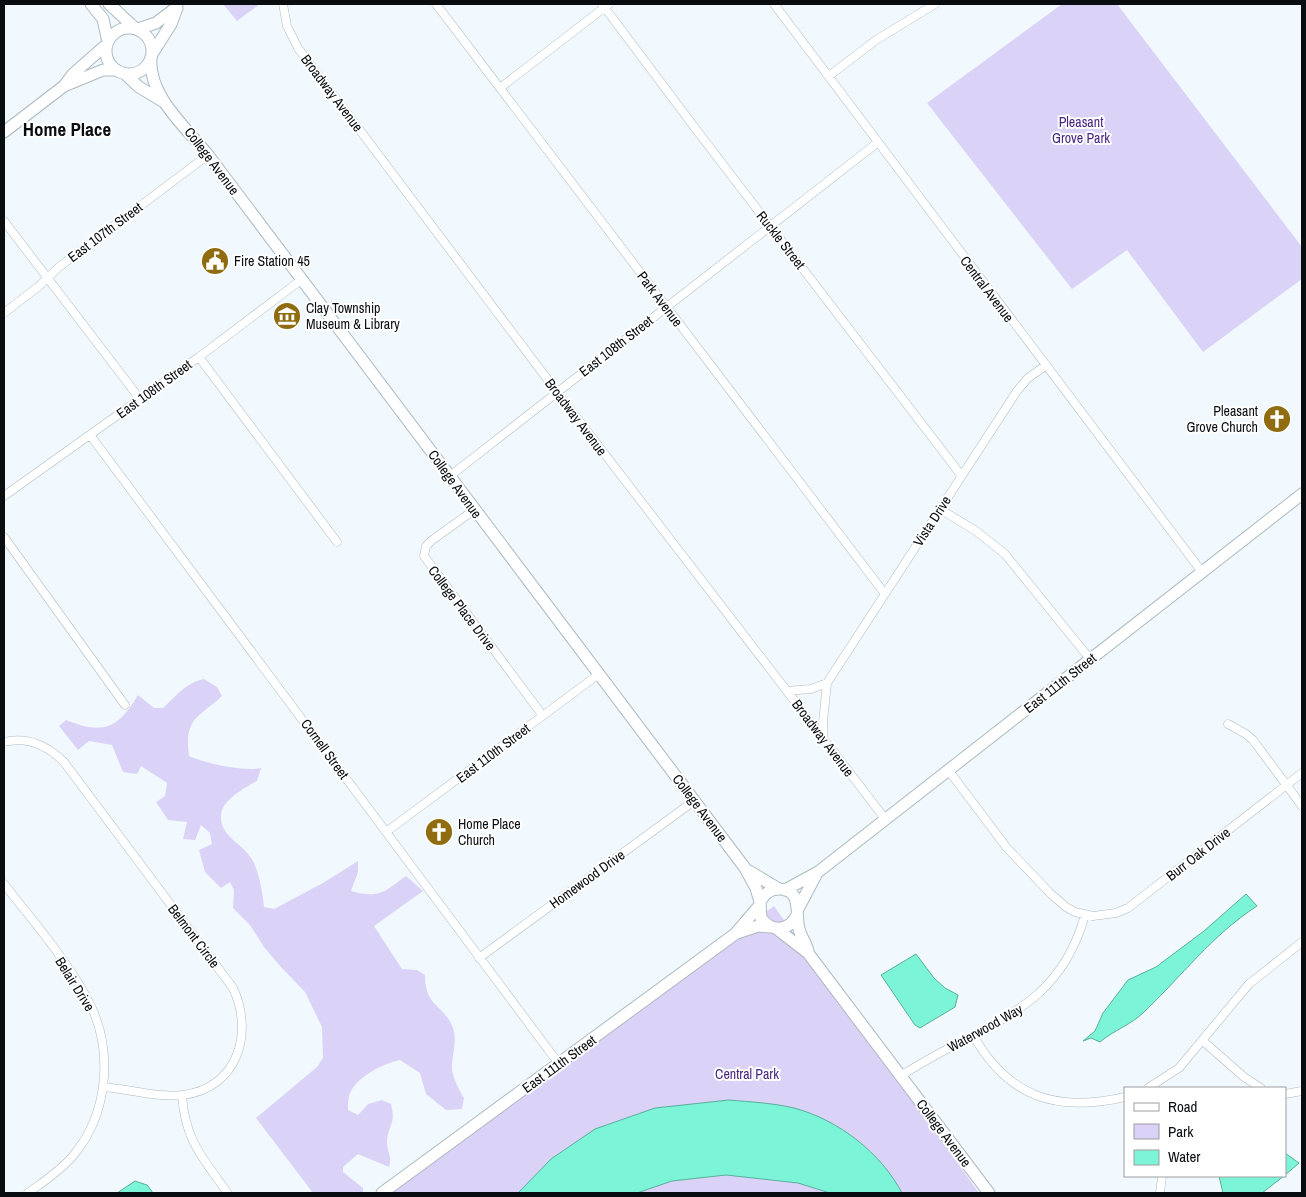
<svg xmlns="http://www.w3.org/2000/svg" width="1306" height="1197" font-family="'Archivo Narrow',sans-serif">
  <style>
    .green { fill: #dbd2f8 }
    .water { fill: #7cf4d7; stroke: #5aaf9b }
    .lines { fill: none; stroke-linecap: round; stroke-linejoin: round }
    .street-casing { stroke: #adb9c1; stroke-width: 9 }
    .secondary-casing { stroke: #adb9c1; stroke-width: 13 }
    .street { stroke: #fff; stroke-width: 8 }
    .secondary { stroke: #fff; stroke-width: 11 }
    .labels { text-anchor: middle; stroke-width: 4; stroke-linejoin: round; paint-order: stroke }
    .street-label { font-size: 14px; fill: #090d10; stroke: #fff }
    .park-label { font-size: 14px; fill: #4a2683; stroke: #fff }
    .poi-label { font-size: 14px; fill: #090d10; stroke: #fff; text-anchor: start }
    .district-label { font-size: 19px; font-weight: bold; fill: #090d10; stroke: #fff }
  </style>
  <rect width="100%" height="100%" fill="#f1f9fe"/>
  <!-- green -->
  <path class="green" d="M223,4H260L237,21Z
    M1062,4H1117L1302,247V279L1203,352L1127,250L1072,289L927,103Z
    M204,679L217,687L222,696C198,718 184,718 189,756C204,763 245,772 261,768L257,781C237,792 206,809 229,836C237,844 248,851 253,861C259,872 263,895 264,907L274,909L323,883L358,861V872L351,891C379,899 384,892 406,876L423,891L374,926L402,969L417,970L425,975C425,1008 444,1004 453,1028C458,1043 451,1056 452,1070C454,1080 459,1090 464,1098L462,1109L446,1110L426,1094L420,1073L400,1060C384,1063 359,1076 351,1091C348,1096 348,1105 348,1110L358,1115L368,1104L382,1100L391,1104C396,1125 389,1123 387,1140C386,1150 393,1157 389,1167L358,1154L343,1167V1172L363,1188V1193H313L256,1118L317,1067L323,1058L322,1027L305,992L280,966L264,947L250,925L233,908L234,890L230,882L221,888L205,872L199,850L212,844L210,833L201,825L195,840L183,839L187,822L168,820L156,802L165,796L167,783L141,766L137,774L123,772L112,745L89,741L78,750L59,726L66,720C103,735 118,729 138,695L154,708H163C175,697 187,682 204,679Z
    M774,906L979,1193H388Z"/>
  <!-- water -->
  <path class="water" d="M1246,894L1257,906C1211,936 1183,975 1144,1012C1131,1025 1114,1030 1100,1042L1091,1038L1083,1041L1095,1031L1103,1013L1128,980L1156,967L1204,931Z
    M916,954L934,978L945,988L958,995L955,1007L920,1028L915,1025L881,975Z
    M729,1100C751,1102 773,1103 794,1108C839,1120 881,1153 902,1193H830L798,1183L726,1175L672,1181L637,1193H518L551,1159L595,1129L655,1108Z
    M1285,1153L1299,1163L1285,1175Z
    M1219,1176H1284L1262,1193H1223Z
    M135,1181L147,1185L153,1193H117Z"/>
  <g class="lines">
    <defs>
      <path id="street" d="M283,4L287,26L298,48L557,392L886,820
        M436,4L885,594
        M602,4L698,132L961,475
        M774,4L1202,572
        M829,76L876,40L935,4
        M500,88L609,4
        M4,221L140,399
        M4,313L39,286L59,267L208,155
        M199,357L337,542
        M90,435L559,1064
        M450,476L877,143
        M4,496L199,357L301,280
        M940,509L976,531L1005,554L1090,659
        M474,510L431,541L426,546L424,556L543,716
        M4,537L125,705
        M787,691L811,689L827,683
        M1228,724L1246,734L1253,740L1302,806
        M823,738V722L827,683L1017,391L1028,378L1045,366
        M4,742C27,736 48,746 64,762L233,988C254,1033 238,1088 183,1095C157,1098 129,1089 103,1087
        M949,771L1007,848L1051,894L1066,907L1075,912L1093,916L1116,913L1128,908L1302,773
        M386,832L599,674
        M4,884C32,920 67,960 88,1000C114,1049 109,1114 72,1157C60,1171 43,1182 28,1193
        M479,958L694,801
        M973,1035C1008,1097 1056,1113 1125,1097
        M1203,1041L1244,1077L1261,1088
        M900,1076C920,1064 940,1052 961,1042C1022,1010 1065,987 1085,915
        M1148,1088L1179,1068L1249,984L1302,942
        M1285,1094L1302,1091
        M182,1095C185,1140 202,1157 227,1192
        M1160,1193L1162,1176"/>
      <path id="secondary" d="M91,4L103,19L108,42
        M109,4L136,29
        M106 51a23 23 0 1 1 46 0a23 23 0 1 1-46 0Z
        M138,29L156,23L177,7
        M152,54L171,24L177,8
        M151,58C148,96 186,127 208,155L745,868L756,888L760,902
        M124,73L139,87L164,102
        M64,86L103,70H117
        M4,132L64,86L73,74L107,44
        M749,871L779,889
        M785,890L818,872L1302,494
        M798,909L816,875
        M797,915C789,931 772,933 761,918L760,902C764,894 770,889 779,889C803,889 795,914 799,929C801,937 806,943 808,951
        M777,929L808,953L989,1193
        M737,933L758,926L770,927
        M382,1193L735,934L759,906"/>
    </defs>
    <!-- street casing -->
    <use href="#street" class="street-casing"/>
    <!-- secondary casing -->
    <use href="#secondary" class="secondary-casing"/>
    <!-- street -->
    <use href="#street" class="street"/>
    <!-- secondary -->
    <use href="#secondary" class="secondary"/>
  </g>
  <!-- icons -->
  <defs>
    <symbol id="civic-disc" viewBox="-11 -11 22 22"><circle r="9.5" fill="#8e6c0f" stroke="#fff"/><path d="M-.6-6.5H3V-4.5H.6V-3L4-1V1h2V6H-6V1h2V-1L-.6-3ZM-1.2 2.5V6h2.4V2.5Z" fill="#fff"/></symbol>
    <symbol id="museum-disc" viewBox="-11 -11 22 22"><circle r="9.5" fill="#8e6c0f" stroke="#fff"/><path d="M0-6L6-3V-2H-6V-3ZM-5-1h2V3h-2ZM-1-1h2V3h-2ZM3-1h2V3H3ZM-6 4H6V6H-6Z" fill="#fff"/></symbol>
    <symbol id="church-disc" viewBox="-11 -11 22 22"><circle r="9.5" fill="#8e6c0f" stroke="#fff"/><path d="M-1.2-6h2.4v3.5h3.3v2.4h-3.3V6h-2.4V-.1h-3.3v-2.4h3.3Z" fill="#fff"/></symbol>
  </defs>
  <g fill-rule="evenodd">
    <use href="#civic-disc" x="199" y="245" width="32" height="32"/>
    <use href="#museum-disc" x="271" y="300" width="32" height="32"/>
    <use href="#church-disc" x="1261" y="403" width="32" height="32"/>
    <use href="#church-disc" x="423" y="816" width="32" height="32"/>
  </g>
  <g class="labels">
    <!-- street labels -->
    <g class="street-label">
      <text transform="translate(332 93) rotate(53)" y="5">Broadway Avenue</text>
      <text transform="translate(212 161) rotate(53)" y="5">College Avenue</text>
      <text transform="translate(105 232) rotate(-37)" y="5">East 107th Street</text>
      <text transform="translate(781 240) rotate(52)" y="5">Ruckle Street</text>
      <text transform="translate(987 289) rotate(53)" y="5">Central Avenue</text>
      <text transform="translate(660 299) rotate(53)" y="5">Park Avenue</text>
      <text transform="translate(616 346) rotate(-38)" y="5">East 108th Street</text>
      <text transform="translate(154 389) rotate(-36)" y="5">East 108th Street</text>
      <text transform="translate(576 417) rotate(53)" y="5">Broadway Avenue</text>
      <text transform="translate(455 484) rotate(54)" y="5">College Avenue</text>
      <text transform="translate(932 521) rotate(-57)" y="5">Vista Drive</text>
      <text transform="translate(462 608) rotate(53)" y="5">College Place Drive</text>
      <text transform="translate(1060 683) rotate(-38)" y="5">East 111th Street</text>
      <text transform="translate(823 738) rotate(53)" y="5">Broadway Avenue</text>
      <text transform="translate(325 749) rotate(54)" y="5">Cornell Street</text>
      <text transform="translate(493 753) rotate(-37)" y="5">East 110th Street</text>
      <text transform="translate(700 808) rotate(53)" y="5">College Avenue</text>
      <text transform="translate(1198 854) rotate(-38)" y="5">Burr Oak Drive</text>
      <text transform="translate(587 879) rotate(-36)" y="5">Homewood Drive</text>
      <text transform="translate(194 936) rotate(53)" y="5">Belmont Circle</text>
      <text transform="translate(75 984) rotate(58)" y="5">Belair Drive</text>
      <text transform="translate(985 1028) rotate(-29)" y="5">Waterwood Way</text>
      <text transform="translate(559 1064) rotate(-36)" y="5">East 111th Street</text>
      <text transform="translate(944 1133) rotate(53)" y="5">College Avenue</text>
    </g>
    <!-- park labels -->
    <g class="park-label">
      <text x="1081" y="127">Pleasant<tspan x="1081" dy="16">Grove Park</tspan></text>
      <text x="747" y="1079">Central Park</text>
    </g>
    <!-- poi labels -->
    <g class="poi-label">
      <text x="234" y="266">Fire Station 45</text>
      <text x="306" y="313">Clay Township<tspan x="306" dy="16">Museum &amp; Library</tspan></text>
      <text x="1258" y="416" text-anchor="end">Pleasant<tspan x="1258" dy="16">Grove Church</tspan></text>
      <text x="458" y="829">Home Place<tspan x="458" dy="16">Church</tspan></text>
    </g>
    <!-- district labels -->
    <g class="district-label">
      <text x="67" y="136">Home Place</text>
    </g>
  </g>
  <!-- border -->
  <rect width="1306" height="1197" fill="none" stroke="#090d10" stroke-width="10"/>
  <!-- legend -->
  <rect x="1124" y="1087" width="162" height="90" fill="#ffffff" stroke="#9d9e9f"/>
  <rect x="1134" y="1103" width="25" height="8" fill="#ffffff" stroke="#9d9e9f"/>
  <text x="1168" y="1112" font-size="15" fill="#090d10">Road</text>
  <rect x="1134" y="1124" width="25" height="15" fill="#dbd2f8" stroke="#9d9e9f"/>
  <text x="1168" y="1137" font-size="15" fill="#090d10">Park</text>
  <rect x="1134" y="1150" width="25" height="15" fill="#7cf4d7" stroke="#9d9e9f"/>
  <text x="1168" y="1162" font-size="15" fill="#090d10">Water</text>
</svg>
